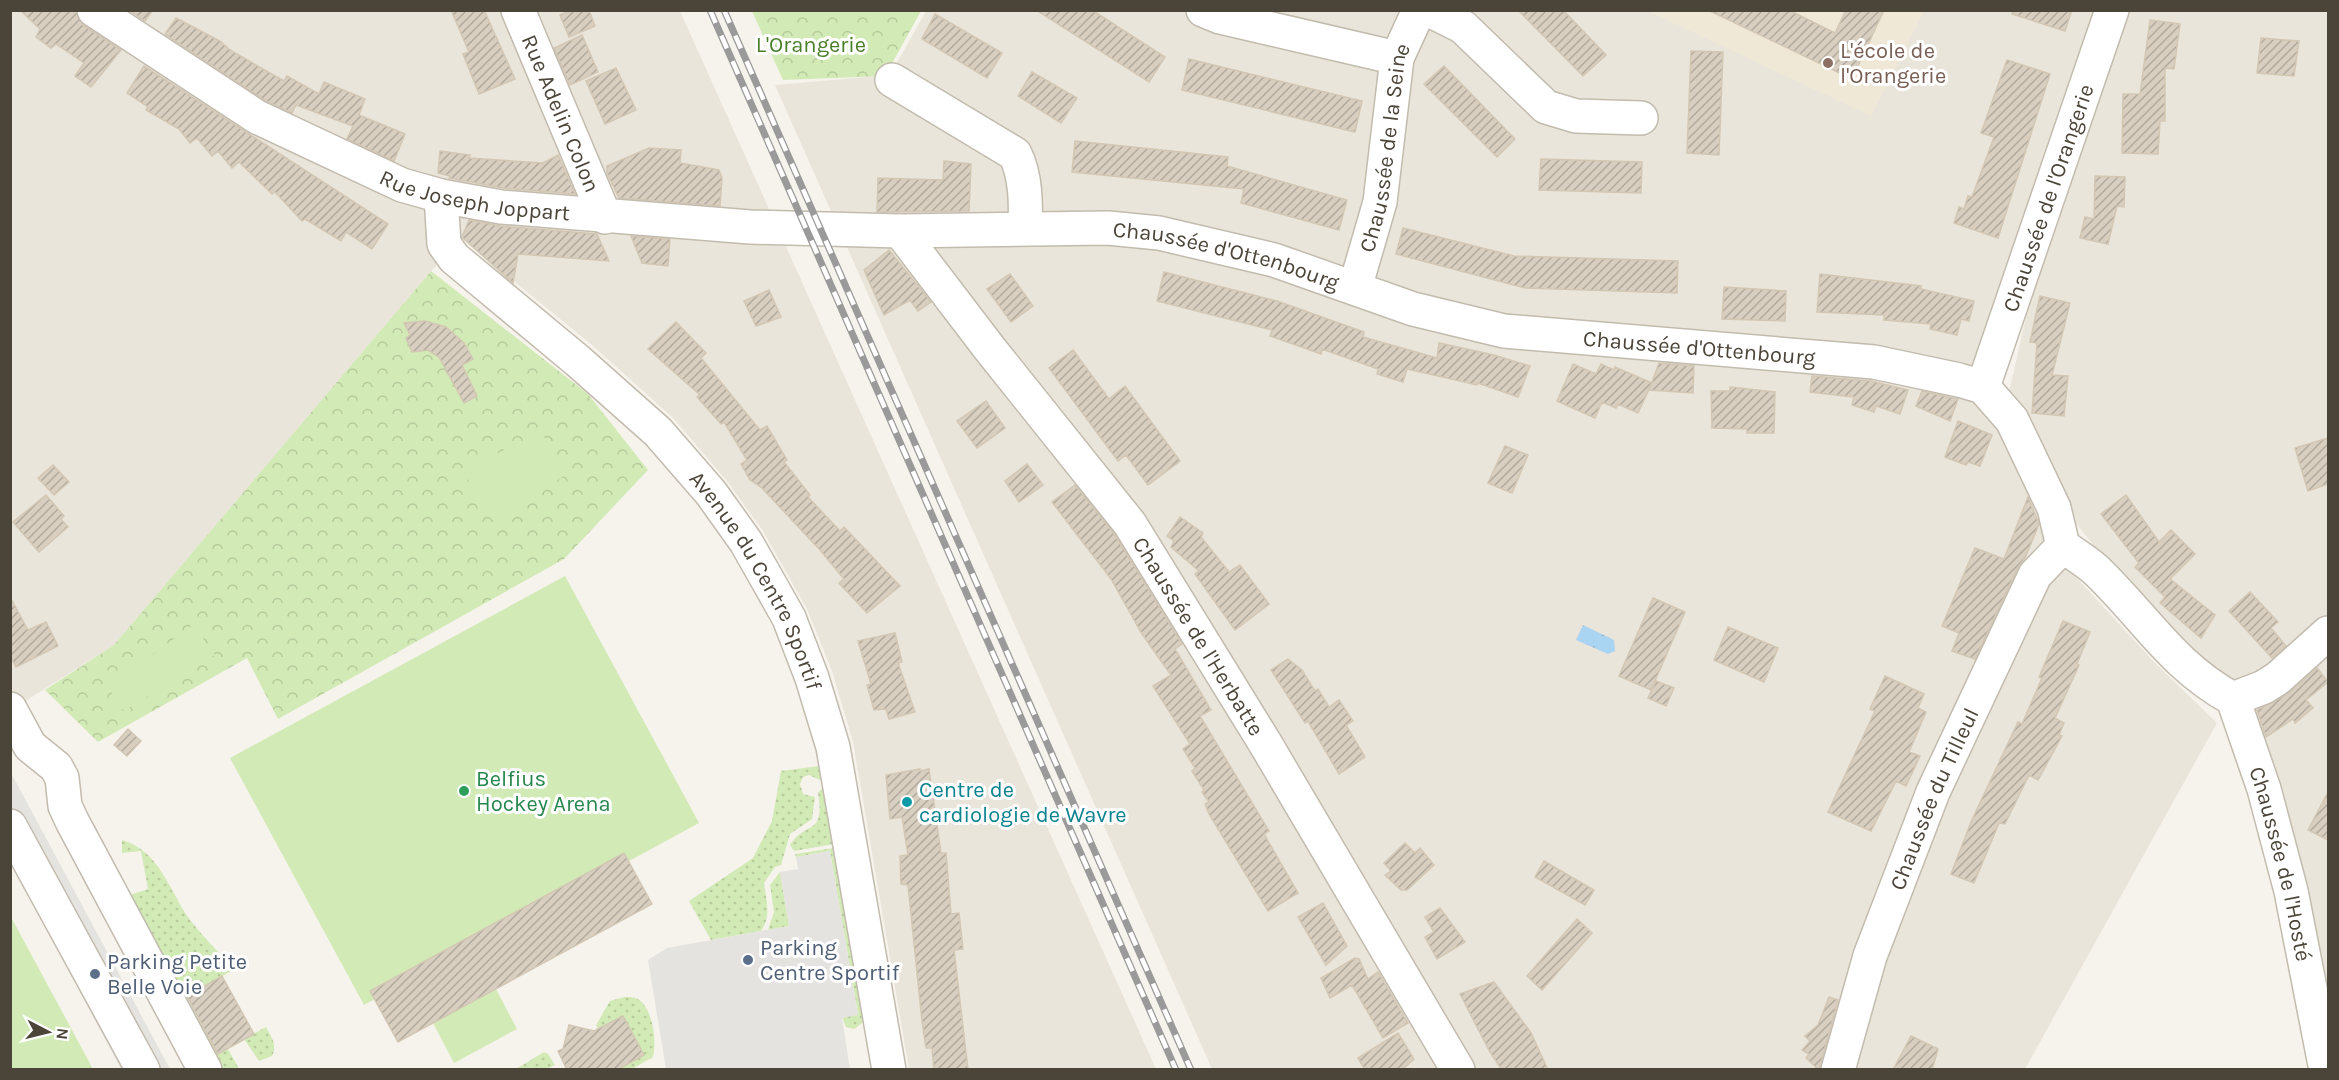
<svg xmlns="http://www.w3.org/2000/svg" width="2339" height="1080" font-family="Karla,sans-serif">
  <style>
    .residential { fill: #eae5da }
    .education { fill: #efe8d6 }
    .grass { fill: url(#grass-dots) }
    .park { fill: url(#park-crowns) }
    .pitch { fill: #d2eab5 }
    .parking { fill: #e5e3e0 }
    .water { fill: url(#water-ripples) }
    .building { fill: url(#building-hatch); stroke: #d3c7b4; stroke-width: 1.5 }
    .lines { fill: none; stroke-linecap: round; stroke-linejoin: round }
    .minor-casing { stroke: #c2bbae; stroke-width: 36 }
    .minor { stroke: #fff; stroke-width: 33 }
    .rail-casing { stroke: #9a9a9a; stroke-width: 7 }
    .rail { stroke: #fff; stroke-width: 4.5; stroke-dasharray: 14; stroke-linecap: butt }
    .education-dot { fill: #8d6e63; stroke: #fff; stroke-width: 2 }
    .leisure-dot { fill: #2e9e5b; stroke: #fff; stroke-width: 2 }
    .culture-dot { fill: #0f9aa8; stroke: #fff; stroke-width: 2 }
    .service-dot { fill: #5c6f8a; stroke: #fff; stroke-width: 2 }
    .labels { text-anchor: middle; stroke-width: 6; stroke-linejoin: round; paint-order: stroke }
    .park-label { font-size: 22px; fill: #4a7f2a; stroke: #fff }
    .education-label { font-size: 22px; fill: #785e54; stroke: #fff; text-anchor: start }
    .street-label { font-size: 22px; fill: #4b4439; stroke: #fff }
    .leisure-label { font-size: 22px; fill: #27864d; stroke: #fff; text-anchor: start }
    .culture-label { font-size: 22px; fill: #0d838f; stroke: #fff; text-anchor: start }
    .service-label { font-size: 22px; fill: #4e5e75; stroke: #fff; text-anchor: start }
  </style>
  <defs>
    <pattern id="grass-dots" width="8" height="8" patternUnits="userSpaceOnUse" patternTransform="scale(1.5)"><rect width="8" height="8" fill="#d2eab5"/><path d="M2 2h.1M6 6h.1" fill="none" stroke="#b6ca9c" stroke-width="1.8" stroke-linecap="round"/></pattern>
    <pattern id="park-crowns" width="20" height="18" patternUnits="userSpaceOnUse" patternTransform="scale(1.5)"><rect width="20" height="18" fill="#d2eab5"/><path d="M2 6a3 3 0 1 1 6 0M12 15a3 3 0 1 1 6 0" fill="none" stroke="#b6ca9c"/></pattern>
    <pattern id="water-ripples" width="26" height="14" patternUnits="userSpaceOnUse" patternTransform="scale(1.5)"><rect width="26" height="14" fill="#a9d4f2"/><path d="M2 4q2-2 4 0t4 0M15 11q2-2 4 0t4 0" fill="none" stroke="#8caec5"/></pattern>
    <pattern id="building-hatch" width="6" height="6" patternUnits="userSpaceOnUse" patternTransform="scale(1.5)"><rect width="6" height="6" fill="#d8cfc1"/><path d="M-1 1l2-2M0 6l6-6M5 7l2-2" fill="none" stroke="#b1aa9e"/></pattern>
  </defs>
  <rect width="100%" height="100%" fill="#f6f3ec"/>
  <!-- residential -->
  <path class="residential" d="M10,11H680L1156,1069H909L853,742L832,671L807,609L763,531L727,481L673,418L592,345L462,239L431,271L114,645L16,707L10,697Z
    M926,11H2109L2000,346L2003,408L2039,499L2041,531L2073,574L2156,664L2217,723L2025,1069H1212L775,85L890,75Z
    M2124,11H2328V1029L2224,686L2133,594L2065,510L2009,392L2030,300Z"/>
  <!-- education -->
  <path class="education" d="M1648,11H1924L1871,116Z"/>
  <!-- grass -->
  <path class="grass" d="M819,766L822,781L809,775L803,777L800,784L803,794L815,797L812,819L790,834L781,865L775,867L764,883C766,901 772,916 761,931L711,940L689,901L753,858L772,821L781,771Z
    M824,786L834,844L794,851L790,845C807,819 825,837 818,793Z
    M122,840C159,850 170,892 190,920C204,938 219,953 235,969L186,996L218,1054L228,1049L239,1069H217L124,897L148,889L141,851L122,853Z
    M834,848L865,1021L854,1029L846,1027L842,1017L858,1014L830,851L796,857L795,854Z
    M780,872L789,926L768,930L774,912L770,885Z
    M624,997C629,997 634,997 638,999C653,1008 657,1042 653,1057L632,1069L620,1068L623,1016L598,1029L596,1025L610,1001Z
    M266,1027C271,1037 278,1045 272,1056L259,1061L244,1039Z
    M544,1052L548,1054L555,1065L547,1069H516Z"/>
  <!-- park -->
  <path class="park" d="M752,11H921L885,76L783,80Z
    M431,271L588,394L648,470L564,559L278,719L247,658L98,742L45,690L114,645Z"/>
  <!-- pitch -->
  <path class="pitch" d="M541,431L564,476L491,519L463,471Z
    M565,576L699,823L364,1005L230,758Z
    M193,625L215,655L124,711L108,687Z
    M10,917H11L93,1069H11Z
    M496,989L517,1029L454,1063L433,1023Z"/>
  <!-- parking -->
  <path class="parking" d="M10,771L170,1069H121L11,862Z
    M830,851L858,1015L842,1018L850,1069H666L648,960L667,948L789,926L780,872L798,869L796,857Z"/>
  <!-- water -->
  <path class="water" d="M1583,625L1614,640L1615,651L1608,654L1576,640Z"/>
  <!-- building -->
  <path class="building" d="M20,10H76L83,25L121,50L91,87L75,76L84,63L56,44L51,48L36,37L40,29Z
    M129,10H153L145,21Z
    M451,10H484L515,79L479,94L463,54L469,52Z
    M570,10H589L595,26L569,37L560,15Z
    M1036,10H1092L1165,57L1149,82Z
    M1518,10H1563L1606,55L1583,76Z
    M1708,10H1789L1835,33L1846,10H1884L1852,79Z
    M2013,10H2072L2065,31L2012,14Z
    M935,14L1002,53L987,78L922,39Z
    M176,18L220,41L230,50L284,81L287,76L319,94L324,82L365,99L359,115L405,134L394,161L347,139L353,126L296,105L292,113L266,101L165,34Z
    M2150,20L2180,24L2174,69L2165,68V121H2160L2158,154L2122,153L2123,94H2140Z
    M582,35L598,72L570,85L554,48Z
    M2261,38L2299,41L2294,76L2257,73Z
    M1691,51L1723,52L1719,155L1687,153Z
    M1189,59L1362,101L1355,132L1182,90Z
    M2007,60L2050,74L1998,238L1954,223L1959,207L1964,209L1968,196L1972,197L1994,137L1981,133Z
    M144,66L388,224L372,249L346,232L341,241L305,219L302,221L275,192L272,194L239,162L232,168L218,151L212,156L197,138L190,143L179,129L146,110L148,107L127,93Z
    M1444,66L1515,139L1497,157L1424,84Z
    M616,68L636,110L605,124L586,81Z
    M1032,72L1077,98L1061,123L1018,96Z
    M1075,141L1228,157L1227,166L1347,200L1339,230L1241,203L1244,189L1072,172Z
    M649,148L681,150L680,163L719,170L722,178L720,206L619,198L607,173V166Z
    M440,151L470,155L469,158L543,163L558,155L575,194L503,188L449,178L450,176L438,173Z
    M1541,159L1642,162L1641,193L1539,190Z
    M944,161L971,164L969,211L877,212L878,178L943,180Z
    M2095,176L2125,177L2124,207L2117,206L2108,244L2080,238L2085,217L2094,219Z
    M469,220L500,226L597,234L609,261L518,254L513,283L462,237Z
    M1403,228L1514,256L1678,261L1677,293L1525,288L1396,254Z
    M631,236L670,239L668,266L642,263Z
    M889,250L931,302L918,311L910,300L884,315L864,270Z
    M1164,272L1277,301L1364,332L1363,337L1437,358L1439,343L1494,355L1530,366L1518,397L1478,383L1477,385L1407,369L1403,382L1377,374L1378,369L1322,349L1321,354L1270,336L1272,330L1157,301Z
    M1010,274L1033,306L1011,322L987,289Z
    M1820,274L1921,286V289L1974,301L1969,321L1961,319L1957,335L1930,329L1931,324L1884,320V315L1817,312Z
    M1724,287L1786,291L1785,321L1722,319Z
    M769,290L781,317L756,326L744,301Z
    M2040,296L2070,303L2052,375L2068,376L2064,416L2032,413L2037,343L2030,342Z
    M425,321L446,327L464,343L473,359L462,365L477,396L464,403L439,357L428,350L412,352L406,338L410,335L404,323Z
    M676,322L706,353L701,358L760,430L767,426L787,460L784,462L810,495L808,497L840,531L844,527L900,586L867,613L839,583L844,579L820,550L761,487L750,480L741,464L747,460L724,422L721,424L697,397L700,395L648,349Z
    M1073,350L1109,399L1125,386L1180,461L1148,485L1126,455L1118,461L1049,368Z
    M1659,363L1694,366L1693,393L1649,390Z
    M1573,364L1596,374L1601,364L1614,370L1615,367L1652,383L1638,413L1618,404L1616,408L1602,402L1595,418L1557,401Z
    M1812,376L1871,381L1908,390L1900,414L1876,406L1874,412L1852,405L1854,397L1810,392Z
    M1730,387L1775,392L1774,433H1747V429L1712,428L1711,391H1730Z
    M1922,391L1958,399L1950,421L1916,406Z
    M986,401L1005,428L977,448L957,421Z
    M1958,421L1992,435L1980,466L1968,462L1966,465L1945,457Z
    M2328,438V484L2308,491L2295,448Z
    M1505,446L1528,455L1512,493L1488,483Z
    M1027,464L1043,485L1019,502L1005,481Z
    M53,465L69,482L54,495L38,478Z
    M1075,485L1115,535L1182,644L1175,649L1211,710L1200,716L1269,831L1264,834L1298,893L1268,911L1209,814L1205,804L1209,802L1202,792L1204,790L1192,771L1195,768L1183,749L1190,744L1153,686L1171,675L1142,634L1111,579L1052,502Z
    M46,495L64,516L61,519L68,527L39,552L13,522Z
    M2126,495L2159,542L2171,530L2195,554L2170,579L2215,615L2201,638L2160,603L2165,597L2135,567L2139,563L2101,514Z
    M2028,497L2039,524L2025,558L2018,567L1975,659L1952,651L1959,633L1942,626L1975,548L2004,559Z
    M1180,517L1203,533L1201,537L1229,572L1240,565L1269,604L1235,630L1195,574L1199,571L1171,547L1174,541L1167,536Z
    M2250,592L2278,622L2271,628L2286,646L2272,658L2229,611Z
    M10,597L28,630L46,622L58,646L16,667L10,656Z
    M1653,598L1685,612L1651,690L1619,676Z
    M2063,621L2090,632L2077,664L2079,665L2055,718L2064,723L2059,735L2062,736L2038,780L2029,775L2005,824L1999,823L1974,883L1951,874L1971,822L2018,722L2022,724L2042,678L2039,677Z
    M1728,627L1778,648L1764,682L1714,660Z
    M895,633L902,662L898,663L915,712L889,719L886,709L874,710L867,685L871,684L858,641Z
    M1288,659L1302,670L1315,691L1318,689L1329,707L1339,700L1353,721L1346,725L1365,757L1339,774L1308,721L1305,723L1271,670Z
    M2317,668L2328,682L2306,700L2313,708L2295,723L2293,719L2266,737L2257,710L2288,694Z
    M1885,676L1924,694L1918,708L1926,712L1909,752L1920,756L1906,786L1896,781L1871,831L1828,812L1875,711L1870,709Z
    M1656,681L1674,688L1666,706L1648,698Z
    M128,729L141,741L127,756L114,745Z
    M920,769V771L929,769L941,853H946L951,914L959,913L963,949L954,950L968,1070H934L932,1048H926L922,1021L908,885L901,884L900,856L908,855L902,817L890,819L886,775Z
    M2328,792V840L2308,830Z
    M1405,843L1415,853L1420,848L1434,865L1407,890H1401L1385,875L1391,871L1384,863Z
    M624,853L652,904L398,1042L370,991Z
    M1544,861L1594,890L1585,905L1535,877Z
    M1323,903L1347,946L1326,965L1298,917Z
    M1440,908L1465,942L1437,959L1425,937L1434,932L1425,917Z
    M1577,919L1592,933L1542,990L1527,976Z
    M1355,958L1359,959L1368,979L1378,972L1408,1023L1383,1038L1352,985L1330,998L1321,978Z
    M222,976L254,1034L218,1054L187,996Z
    M1494,982L1531,1033L1548,1070H1502L1490,1052L1460,994Z
    M1829,997L1838,1000L1819,1070L1806,1058L1809,1054L1802,1050L1810,1041L1805,1036L1818,1025Z
    M623,1016L644,1055L617,1070H567L558,1051L563,1049L569,1025L594,1031Z
    M1398,1033L1414,1059L1402,1070H1365L1358,1058Z
    M1911,1036L1938,1049L1932,1070H1893Z"/>
  <g class="lines">
    <defs>
      <g id="minor">
        <path id="s1" d="M94,10L257,117L402,185L441,196L501,207L750,227L900,231L1108,228L1159,233L1274,260L1413,309L1504,331L1874,362L1959,380L1983,387L2012,420L2054,508L2063,546C2075,555 2090,563 2100,574C2146,619 2174,667 2233,699L2264,687L2278,678L2328,633"/>
        <path id="s2" d="M518,10L605,217"/>
        <path d="M1203,10L1220,17L1397,58"/>
        <path d="M1429,10L1463,27L1546,107L1576,116L1641,118"/>
        <path d="M892,80L1015,154C1026,176 1026,204 1025,228"/>
        <path id="s3" d="M441,196L444,244L454,258L578,361L658,432L711,493L746,542L789,618L812,678L833,747L889,1070"/>
        <path id="s4" d="M900,231L990,349L1130,524L1265,743L1458,1070"/>
        <path id="s5" d="M1355,288L1380,202L1397,58L1419,10"/>
        <path id="s6" d="M1983,387L2112,10"/>
        <path id="s7" d="M2233,699L2264,789L2291,891L2326,1070"/>
        <path d="M10,709L30,746L56,767L62,778L65,806L72,821L205,1070"/>
        <path d="M10,826L143,1070"/>
        <path id="s8" d="M1838,1070L1870,956L1933,792L2035,575L2063,546"/>
      </g>
    </defs>
    <!-- minor casing -->
    <use href="#minor" class="minor-casing"/>
    <!-- minor -->
    <use href="#minor" class="minor"/>
    <defs>
      <path id="rail" d="M710,10L1176,1070
        M724,10L1191,1070"/>
    </defs>
    <!-- rail casing -->
    <use href="#rail" class="rail-casing"/>
    <!-- rail -->
    <use href="#rail" class="rail"/>
  </g>
  <!-- markers -->
  <circle class="education-dot" cx="1828" cy="63" r="6"/>
  <circle class="leisure-dot" cx="464" cy="791" r="6"/>
  <circle class="culture-dot" cx="907" cy="802" r="6"/>
  <g class="service-dot">
    <circle cx="748" cy="960" r="6"/>
    <circle cx="95" cy="974" r="6"/>
  </g>
  <g class="labels">
    <!-- park labels -->
    <g class="park-label">
      <text x="811" y="52">L'Orangerie</text>
    </g>
    <!-- education labels -->
    <g class="education-label">
      <text x="1840" y="58">L'école de<tspan x="1840" dy="25">l'Orangerie</tspan></text>
    </g>
    <!-- street labels -->
    <g class="street-label">
      <text dy="8" stroke="none"><textPath href="#s2" startOffset="112">Rue Adelin Colon</textPath></text>
      <text dy="8" stroke="none"><textPath href="#s5" startOffset="144">Chaussée de la Seine</textPath></text>
      <text dy="8" stroke="none"><textPath href="#s1" startOffset="429">Rue Joseph Joppart</textPath></text>
      <text dy="8" stroke="none"><textPath href="#s6" startOffset="200">Chaussée de l'Orangerie</textPath></text>
      <text dy="8" stroke="none"><textPath href="#s1" startOffset="1186">Chaussée d'Ottenbourg</textPath></text>
      <text dy="8" stroke="none"><textPath href="#s1" startOffset="1671">Chaussée d'Ottenbourg</textPath></text>
      <text dy="8" stroke="none"><textPath href="#s3" startOffset="513">Avenue du Centre Sportif</textPath></text>
      <text dy="8" stroke="none"><textPath href="#s4" startOffset="504">Chaussée de l'Herbatte</textPath></text>
      <text dy="8" stroke="none"><textPath href="#s8" startOffset="288">Chaussée du Tilleul</textPath></text>
      <text dy="8" stroke="none"><textPath href="#s7" startOffset="172">Chaussée de l'Hosté</textPath></text>
    </g>
    <!-- leisure labels -->
    <g class="leisure-label">
      <text x="476" y="786">Belfius<tspan x="476" dy="25">Hockey Arena</tspan></text>
    </g>
    <!-- culture labels -->
    <g class="culture-label">
      <text x="919" y="797">Centre de<tspan x="919" dy="25">cardiologie de Wavre</tspan></text>
    </g>
    <!-- service labels -->
    <g class="service-label">
      <text x="760" y="955">Parking<tspan x="760" dy="25">Centre Sportif</tspan></text>
      <text x="107" y="969">Parking Petite<tspan x="107" dy="25">Belle Voie</tspan></text>
    </g>
  </g>
  <!-- border -->
  <rect width="2339" height="1080" fill="none" stroke="#4b4439" stroke-width="24"/>
  <!-- north arrow -->
  <g transform="translate(48 1032) rotate(97)" stroke="#ffffff" stroke-width="4.5" paint-order="stroke">
  <path d="M0-4.5L10 22L0 15L-10 22Z" fill="#4b4439"/>
  <text y="-9" font-size="16" font-weight="bold" text-anchor="middle" fill="#4b4439">N</text>
  </g>
</svg>
